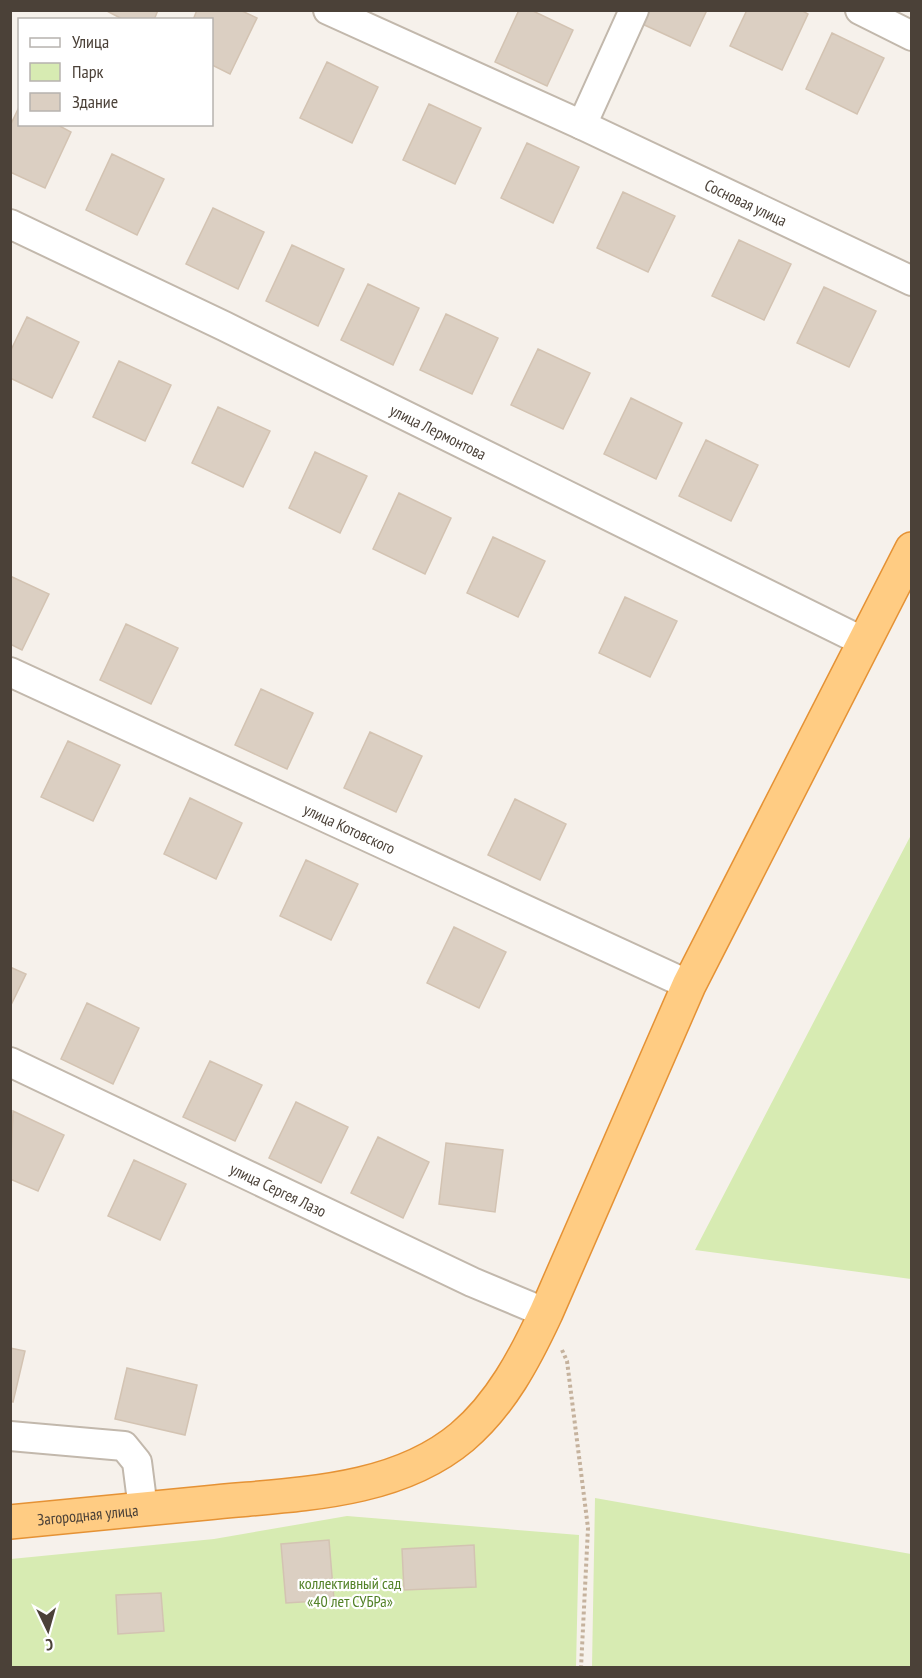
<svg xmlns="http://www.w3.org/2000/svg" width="922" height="1678" font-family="'PT Sans Narrow',sans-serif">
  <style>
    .green { fill: #d7ebb2 }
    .building { fill: #dbcfc2; stroke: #d3c3b2; stroke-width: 1.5 }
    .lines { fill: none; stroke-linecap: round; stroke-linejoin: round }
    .minor-casing { stroke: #c2b8ac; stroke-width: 32 }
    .trunk-casing { stroke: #e59235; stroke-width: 36 }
    .path { stroke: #c5b29d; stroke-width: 4; stroke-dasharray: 3 3; stroke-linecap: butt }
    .minor { stroke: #fff; stroke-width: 28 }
    .trunk { stroke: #ffcc83; stroke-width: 33 }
    .labels { text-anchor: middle; stroke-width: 4.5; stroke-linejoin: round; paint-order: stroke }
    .street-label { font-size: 16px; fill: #4b4138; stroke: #fff }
    .park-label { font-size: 16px; fill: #528127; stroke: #fff }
  </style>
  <rect width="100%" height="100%" fill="#f6f1eb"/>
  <!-- green -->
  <path class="green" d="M911,835V1279L695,1250Z
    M595,1498L911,1554V1667H592Z
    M347,1516L579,1535L576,1667L11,1668V1559L214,1539Z"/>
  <!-- building -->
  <path class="building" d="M105,10H158L154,20H124Z
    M197,10H240L257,18L230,74L212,65V20H193Z
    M519,10H531L573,30L547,86L495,62Z
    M643,10H707L690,46L638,22Z
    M747,10H801L808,14L782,70L730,46Z
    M832,33L884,58L857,114L806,89Z
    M327,62L378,87L352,143L300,118Z
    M429,104L481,128L455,184L403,160Z
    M19,107L20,124H56L71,132L45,188L10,172V126Z
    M527,143L579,167L553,223L501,198Z
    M112,154L164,179L137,235L86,210Z
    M623,192L675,216L648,272L597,248Z
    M213,208L264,232L238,289L186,264Z
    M739,240L791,264L764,320L712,296Z
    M292,245L344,269L318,326L266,301Z
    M368,284L419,308L393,365L341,340Z
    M824,287L876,311L849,367L797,343Z
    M446,314L498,338L472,394L420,370Z
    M27,317L79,342L52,398L10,378V352Z
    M538,349L590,373L563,429L511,405Z
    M119,361L171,385L145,441L93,417Z
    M631,398L682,423L656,479L604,454Z
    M218,407L270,431L243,487L192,463Z
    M706,440L758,465L731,521L679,496Z
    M315,452L367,476L340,533L289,508Z
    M399,493L451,518L425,574L373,549Z
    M493,537L545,561L518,617L467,593Z
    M10,576L49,594L22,650L10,644Z
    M625,597L677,621L650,677L599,653Z
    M126,624L178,648L151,704L100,680Z
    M261,689L313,713L287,769L235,745Z
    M370,732L422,756L396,812L344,788Z
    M68,741L120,765L93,821L41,797Z
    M190,798L242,823L216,879L164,854Z
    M515,799L566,824L540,880L488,855Z
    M306,860L358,884L331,940L280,916Z
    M454,927L506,952L479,1008L427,983Z
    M10,967L26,974L10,1007Z
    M87,1003L139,1028L113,1084L61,1059Z
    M210,1061L262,1085L235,1141L183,1117Z
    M296,1102L348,1127L321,1183L269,1158Z
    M13,1111L64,1135L38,1191L10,1179Z
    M378,1137L429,1162L403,1218L351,1193Z
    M446,1143L503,1150L495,1212L439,1204Z
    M134,1160L186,1184L160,1240L108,1216Z
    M10,1348L25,1351L13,1402L10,1401Z
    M127,1368L197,1385L185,1435L115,1419Z
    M329,1540L334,1600L286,1603L281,1544Z
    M474,1545L476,1587L404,1590L402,1549Z
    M161,1593L164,1631L118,1634L116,1595Z"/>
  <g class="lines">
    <defs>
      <g id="minor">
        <path id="s1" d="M328,10L582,125L912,281"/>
        <path d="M860,10L912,36"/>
        <path d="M582,125L634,10"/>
        <path id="s2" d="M10,224L224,326L862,641"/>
        <path id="s3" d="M10,672L689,985"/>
        <path id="s4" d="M10,1062L472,1282L546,1313"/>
        <path d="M10,1436L124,1446L137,1462L143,1509"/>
      </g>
      <g id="trunk">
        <path id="s5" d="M10,1522C76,1516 141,1509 206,1503C291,1494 393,1495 462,1437C501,1404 525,1358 546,1313L689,985L912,549"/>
      </g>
    </defs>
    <!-- minor casing -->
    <use href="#minor" class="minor-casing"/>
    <!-- trunk casing -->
    <use href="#trunk" class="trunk-casing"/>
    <!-- path -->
    <path class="path" d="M562,1350L567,1361L588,1528L581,1668"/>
    <!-- minor -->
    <use href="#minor" class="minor"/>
    <!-- trunk -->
    <use href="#trunk" class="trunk"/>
  </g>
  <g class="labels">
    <!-- street labels -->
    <g class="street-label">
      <text dy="6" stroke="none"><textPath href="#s1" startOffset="460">Сосновая улица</textPath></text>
      <text dy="6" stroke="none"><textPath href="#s2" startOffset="476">улица Лермонтова</textPath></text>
      <text dy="6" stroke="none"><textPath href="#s3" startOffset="374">улица Котовского</textPath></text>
      <text dy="6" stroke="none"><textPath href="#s4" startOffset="297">улица Сергея Лазо</textPath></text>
      <text dy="6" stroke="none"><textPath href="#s5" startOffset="78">Загородная улица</textPath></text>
    </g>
    <!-- park labels -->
    <g class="park-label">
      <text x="350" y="1589">коллективный сад<tspan x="350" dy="18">«40 лет СУБРа»</tspan></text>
    </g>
  </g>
  <!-- border -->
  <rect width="922" height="1678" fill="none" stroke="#4b4138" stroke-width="24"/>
  <!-- legend -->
  <rect x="18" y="18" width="195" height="108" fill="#ffffff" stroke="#b7b3af" stroke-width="1.5"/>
  <rect x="30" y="38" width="30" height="9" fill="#ffffff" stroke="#b7b3af" stroke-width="1.5"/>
  <text x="72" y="48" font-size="18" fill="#4b4138">Улица</text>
  <rect x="30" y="63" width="30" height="18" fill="#d7ebb2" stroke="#b7b3af" stroke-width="1.5"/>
  <text x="72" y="78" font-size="18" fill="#4b4138">Парк</text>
  <rect x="30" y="93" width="30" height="18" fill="#dbcfc2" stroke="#b7b3af" stroke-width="1.5"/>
  <text x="72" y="108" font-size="18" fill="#4b4138">Здание</text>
  <!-- north arrow -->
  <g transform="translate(48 1630) rotate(175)" stroke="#ffffff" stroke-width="4.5" paint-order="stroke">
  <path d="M0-4.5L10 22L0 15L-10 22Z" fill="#4b4138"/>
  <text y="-9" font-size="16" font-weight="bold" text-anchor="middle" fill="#4b4138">С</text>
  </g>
</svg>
